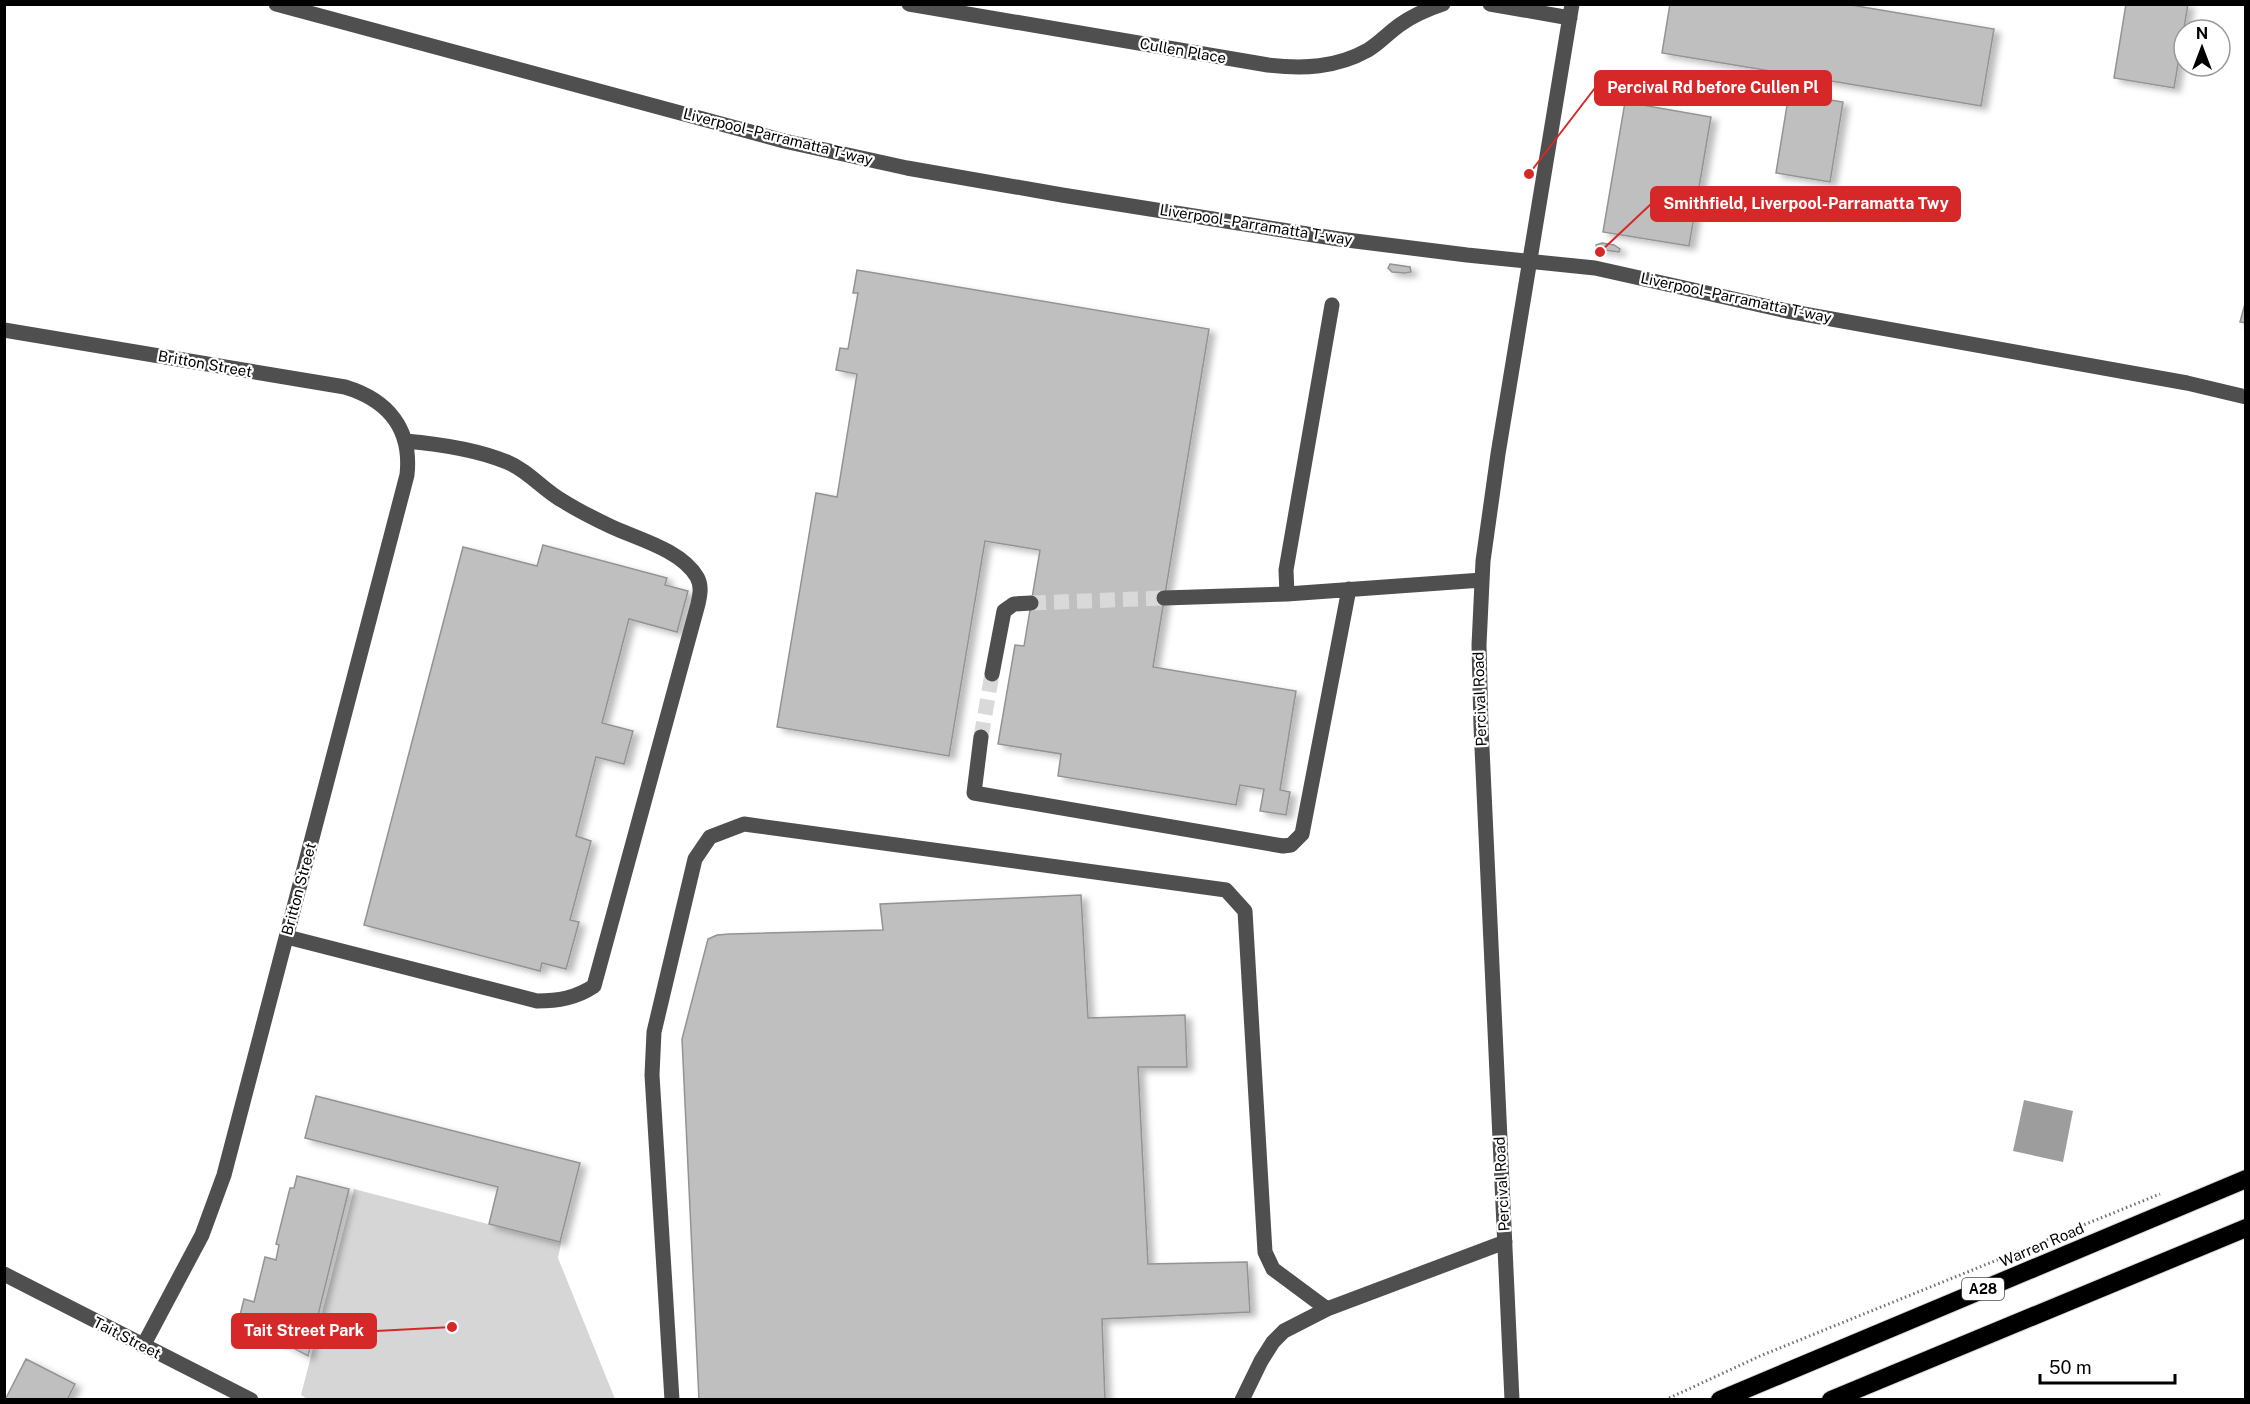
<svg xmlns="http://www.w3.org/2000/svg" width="2250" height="1404" font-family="'Public Sans',sans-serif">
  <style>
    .green { fill: #d6d6d6 }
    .water { fill: #9d9d9d }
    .building { fill: #bfbfbf; stroke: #939393; stroke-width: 1.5; filter: url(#shadow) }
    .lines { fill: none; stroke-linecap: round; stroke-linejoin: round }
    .minor-tunnel { stroke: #d9d9d9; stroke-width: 15; stroke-dasharray: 15 8; stroke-linecap: butt }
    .highway-casing { stroke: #dbdbdb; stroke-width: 20 }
    .path { stroke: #717171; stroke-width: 3; stroke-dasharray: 1.5 3; stroke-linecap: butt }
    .minor { stroke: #4f4f4f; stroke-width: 15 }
    .highway { stroke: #000; stroke-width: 18 }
    .labels { text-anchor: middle; stroke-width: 4.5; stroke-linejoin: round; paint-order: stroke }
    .shield { fill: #fff; stroke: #4c4c4c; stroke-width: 1.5 }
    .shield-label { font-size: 14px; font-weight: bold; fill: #000 }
    .street-label { font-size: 15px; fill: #000; stroke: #fff }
    .leader { fill: none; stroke: #d62828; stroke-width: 2 }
    .callout-dot { fill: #d62828; stroke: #fff; stroke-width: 2 }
    .callout { fill: #d62828; stroke: #d62828; stroke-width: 2 }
    .callout-label { font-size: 16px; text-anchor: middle; font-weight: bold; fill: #fff }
  </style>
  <defs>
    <filter id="shadow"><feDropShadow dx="6" dy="4" stdDeviation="3" flood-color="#0004"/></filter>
  </defs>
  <rect width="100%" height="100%" fill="#fff"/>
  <!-- green -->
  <path class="green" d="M354,1189L561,1243L558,1258L615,1399L309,1400L301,1395Z"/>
  <!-- water -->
  <path class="water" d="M2024,1100L2073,1111L2063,1162L2013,1151Z"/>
  <!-- building -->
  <path class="building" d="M1670,4H1845L1994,29L1981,106L1662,53Z
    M2126,4H2188L2174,88L2114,78Z
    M1789,93L1843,102L1830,182L1776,173Z
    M1625,102L1711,117L1689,246L1603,232Z
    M1602,243L1614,245L1620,249L1619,252L1597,249L1596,245Z
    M1390,264L1410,267L1411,272L1405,273L1392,272L1388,268Z
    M857,270L1209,329L1153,667L1296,691L1280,790L1290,792L1286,815L1260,811L1264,789L1240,785L1236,805L1058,776L1061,754L998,744L1015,645L1024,646L1040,550L985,541L949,756L777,727L816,493L837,497L857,374L836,370L840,348L848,349L858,293H853Z
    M2246,300V323L2240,322Z
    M543,545L667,578L665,585L688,591L677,632L629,619L602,723L633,731L624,764L596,757L576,836L591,841L570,920L579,922L566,969L542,963L540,971L364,925L463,547L537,566Z
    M1081,895L1088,1018L1185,1015L1187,1067H1138L1148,1264L1247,1262L1250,1312L1102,1319L1105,1400H699L682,1039L708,939L717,935L730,934L883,930L880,904Z
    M316,1096L580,1163L560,1242L489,1224L498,1187L305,1138Z
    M297,1176L349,1189L308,1356L239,1319L244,1299L254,1302L265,1257L276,1260L279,1245L276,1244L290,1188H294Z
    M26,1359L75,1384L67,1400H5Z"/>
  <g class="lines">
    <!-- minor-tunnel -->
    <path class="minor-tunnel" d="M1031,603L1164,598
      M981,737L992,674"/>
    <defs>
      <path id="highway" d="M1720,1400L2246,1179
        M1831,1400L2246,1228"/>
    </defs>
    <!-- highway casing -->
    <use href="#highway" class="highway-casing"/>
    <!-- path -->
    <path class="path" d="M1665,1400L1760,1356L2160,1194"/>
    <!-- minor -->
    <path class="minor" d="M276,4L784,141L907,168L1062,195L1339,239L1467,255L1595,268L1787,311L2187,383L2246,397
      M909,4L1268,65C1303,69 1336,68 1368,50C1380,43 1389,32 1401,24C1414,15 1428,9 1443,4
      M1490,4L1570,18
      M4,330L345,387C388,400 412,429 407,475L224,1175L202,1235L143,1346
      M1287,594L1286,570L1332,305
      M1164,598L1287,594L1482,580
      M992,674L1004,611L1014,604L1031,603
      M981,737L974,793L1283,846L1291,845L1302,834L1349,589
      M287,937L537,1001C558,1001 576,998 594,986L698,604C700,595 702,586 697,577C681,550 638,539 612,527C595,519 579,511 563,501C543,490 529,471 507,462C475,449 440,444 405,441
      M4,1274L251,1400
      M672,1400L652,1075L654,1032L695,859L710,837L744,824L1226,890L1245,911L1265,1252L1273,1269L1327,1309
      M1242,1400L1261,1361L1273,1342L1284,1331L1327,1309L1505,1242
      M1512,1400L1481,726L1479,645L1483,561L1498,454L1572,4"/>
    <!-- highway -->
    <use href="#highway" class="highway"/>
  </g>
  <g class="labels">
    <!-- shield labels -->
    <rect class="shield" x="1962" y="1278" width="42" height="22" rx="4.5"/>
    <g class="shield-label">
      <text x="1983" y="1294">A28</text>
    </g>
    <!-- street labels -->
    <g class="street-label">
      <text transform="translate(1183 51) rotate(10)" y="5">Cullen Place</text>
      <text transform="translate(778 137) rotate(14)" y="5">Liverpool–Parramatta T-way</text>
      <text transform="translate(1256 225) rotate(9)" y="5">Liverpool–Parramatta T-way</text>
      <text transform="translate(1736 298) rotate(12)" y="5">Liverpool–Parramatta T-way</text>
      <text transform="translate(205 364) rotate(10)" y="5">Britton Street</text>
      <text transform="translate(1480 699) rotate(-92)" y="5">Percival Road</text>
      <text transform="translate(299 889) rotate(-75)" y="5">Britton Street</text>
      <text transform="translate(1502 1184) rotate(-93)" y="5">Percival Road</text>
      <text transform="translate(2042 1245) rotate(-23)" y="5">Warren Road</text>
      <text transform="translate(127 1338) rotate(27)" y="5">Tait Street</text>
    </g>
  </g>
  <!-- callouts -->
  <path class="leader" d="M1529 174L1595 88M1600 252L1651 204M452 1327L376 1331"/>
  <g class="callout-dot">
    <circle cx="1529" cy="174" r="6"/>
    <circle cx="1600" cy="252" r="6"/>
    <circle cx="452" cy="1327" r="6"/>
  </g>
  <g class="callout">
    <rect x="1595" y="71" width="236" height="34" rx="6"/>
    <rect x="1651" y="187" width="309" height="34" rx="6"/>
    <rect x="232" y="1314" width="144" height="34" rx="6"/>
  </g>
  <g class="callout-label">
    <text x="1713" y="93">Percival Rd before Cullen Pl</text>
    <text x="1806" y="209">Smithfield, Liverpool-Parramatta Twy</text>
    <text x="304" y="1336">Tait Street Park</text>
  </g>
  <!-- border -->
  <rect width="2250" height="1404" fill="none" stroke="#000000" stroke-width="12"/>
  <!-- north arrow -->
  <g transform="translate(2202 48)"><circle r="28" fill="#ffffff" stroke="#999999" stroke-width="1.5"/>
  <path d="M0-4.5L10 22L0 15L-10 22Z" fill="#000000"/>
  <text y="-9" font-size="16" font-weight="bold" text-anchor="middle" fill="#000000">N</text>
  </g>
  <!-- scale -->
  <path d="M2040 1374v9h135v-9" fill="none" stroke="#000000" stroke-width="3"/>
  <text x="2049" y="1374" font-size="18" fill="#000000" stroke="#ffffff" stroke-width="4.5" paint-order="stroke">50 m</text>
</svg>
